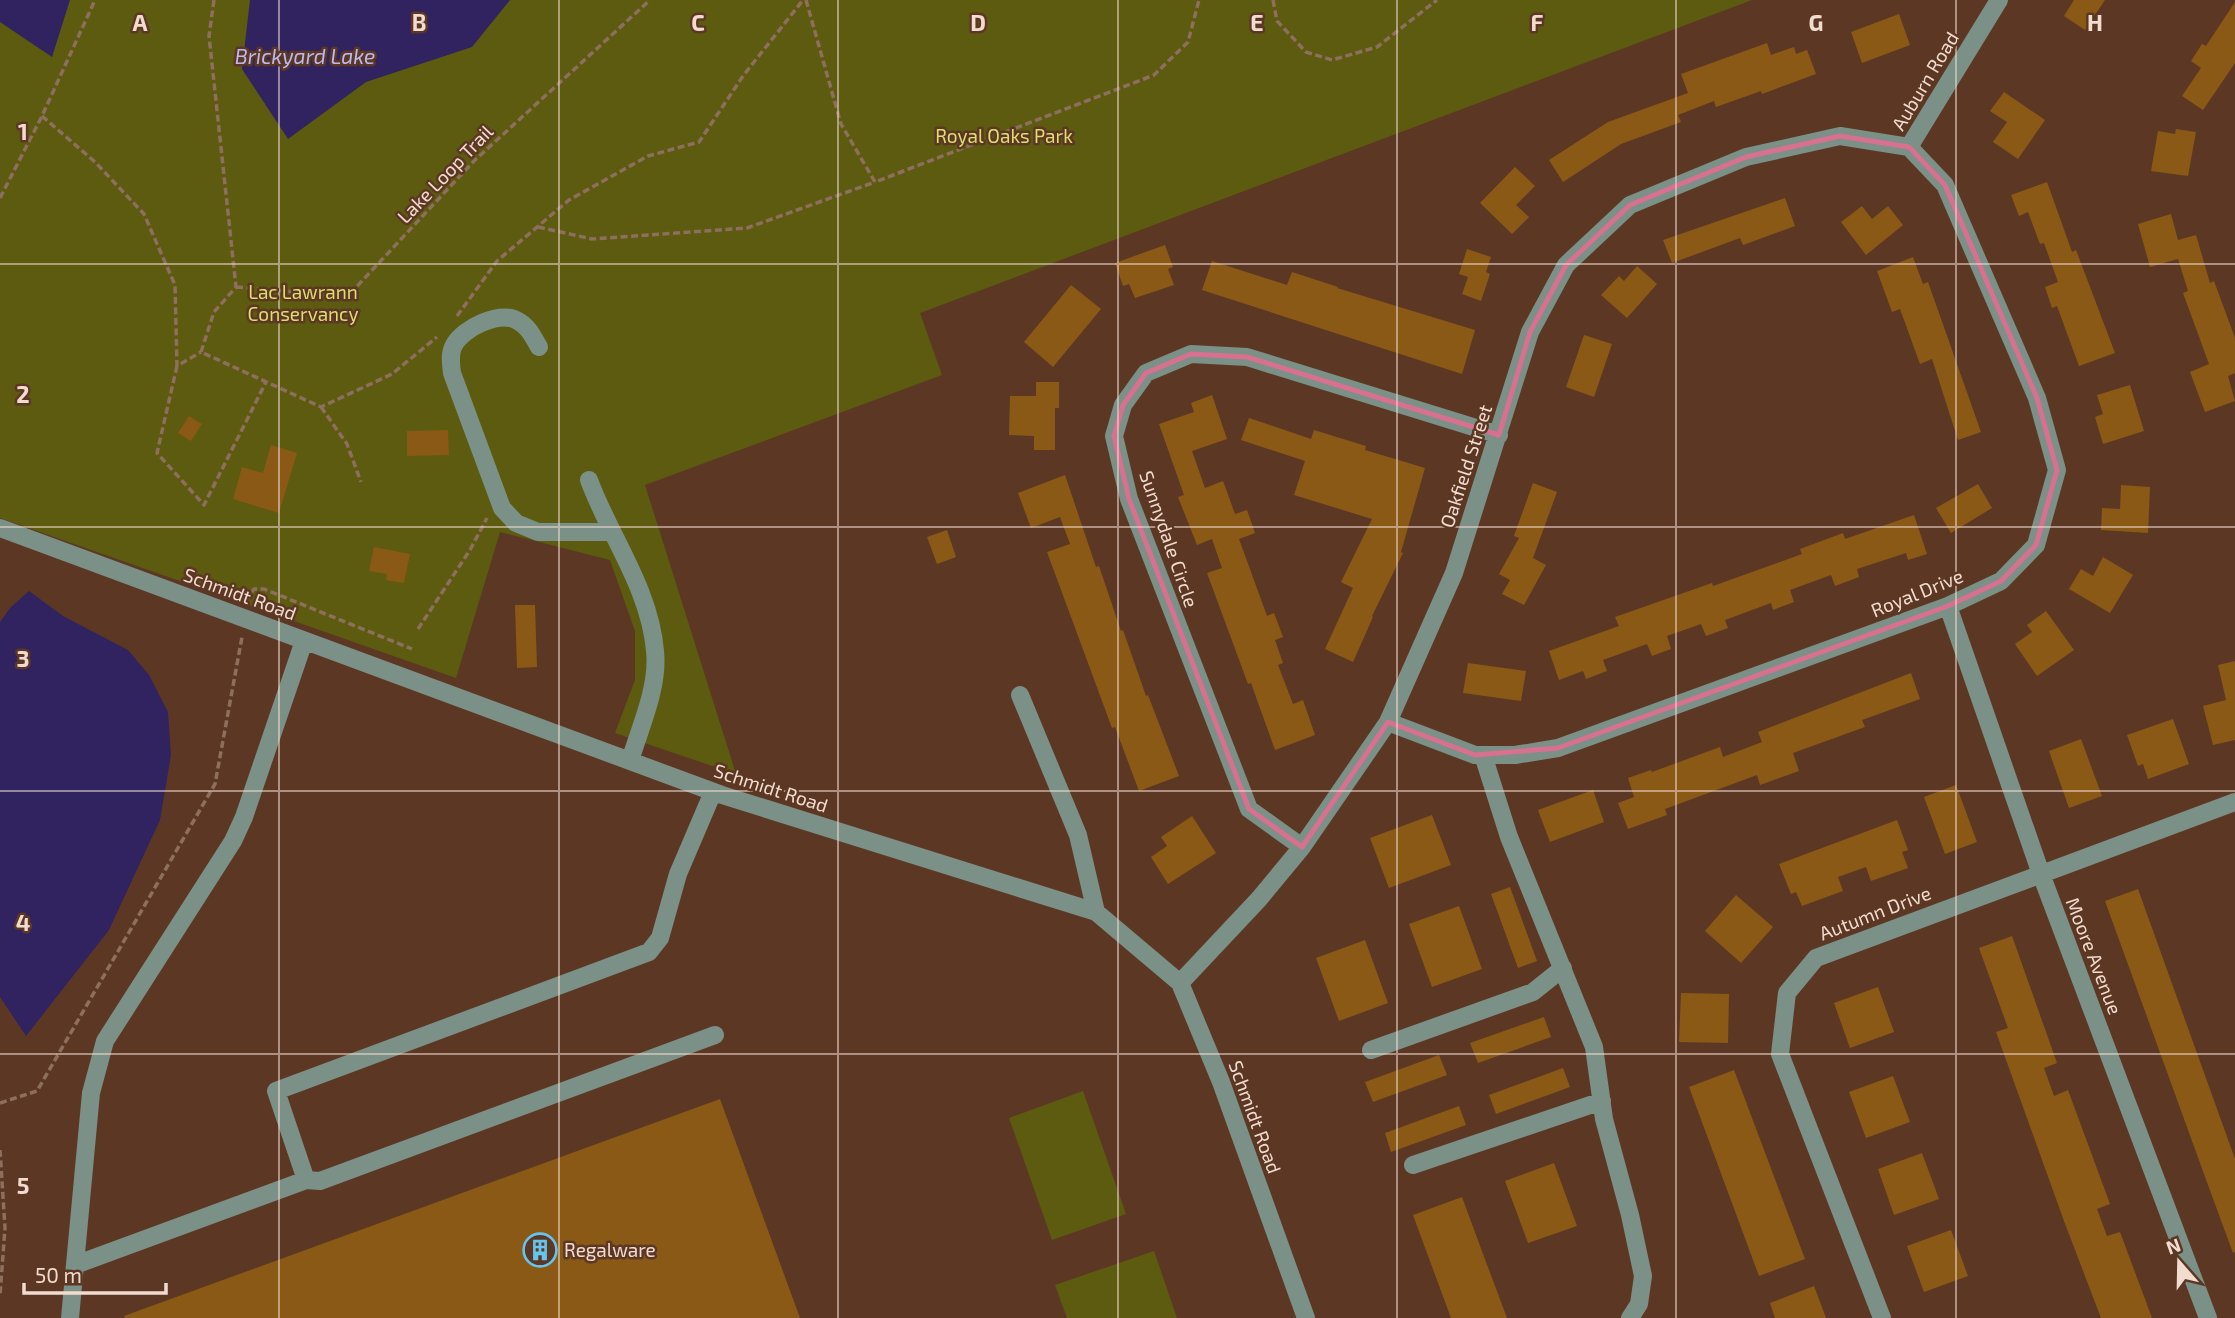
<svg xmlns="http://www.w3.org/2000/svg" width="2235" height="1318" font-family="'Exo 2',sans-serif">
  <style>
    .green { fill: #5c5b10 }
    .water { fill: #30235f }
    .building { fill: #8a5916 }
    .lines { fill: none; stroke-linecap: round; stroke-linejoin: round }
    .path { stroke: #8e6e5d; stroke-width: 3.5; stroke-dasharray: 7 3.5; stroke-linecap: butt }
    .minor { stroke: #7b9087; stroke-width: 18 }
    .marked { fill: none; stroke: #d8708f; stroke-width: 5; stroke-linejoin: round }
    .grid { fill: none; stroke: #f2dbcf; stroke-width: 2; stroke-opacity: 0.55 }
    .labels { text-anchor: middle; stroke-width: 5; stroke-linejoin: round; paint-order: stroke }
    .street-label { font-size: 19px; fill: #f2dbcf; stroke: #5c3824 }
    .park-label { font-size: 19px; fill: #dddd71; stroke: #5c3824 }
    .poi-label { font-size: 19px; fill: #f2dbcf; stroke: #5c3824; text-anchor: start }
    .water-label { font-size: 21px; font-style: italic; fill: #bdb8f1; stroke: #5c3824 }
    .grid-label { font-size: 23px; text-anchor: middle; font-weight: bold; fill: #f2dbcf; stroke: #5c3824; stroke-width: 5; stroke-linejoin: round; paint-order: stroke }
  </style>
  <rect width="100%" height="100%" fill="#5c3824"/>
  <!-- green -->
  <path class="green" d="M0,0H1752L920,313L942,375L645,485L736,774L615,733L635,680V631L610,560L500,532L456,678L0,518Z
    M1083,1091L1126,1214L1052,1240L1009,1118Z
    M1154,1251L1177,1318H1067L1055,1285Z"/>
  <!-- water -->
  <path class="water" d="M0,0H70L52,57L0,22Z
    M250,0H510L472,47L366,82L288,139L242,69Z
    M29,591L63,616L128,650L149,675L168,712L171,755L160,820L109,930L26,1036L0,997V622L10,608Z"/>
  <!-- building -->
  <path class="building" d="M2074,0H2105L2085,30L2064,16Z
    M2235,2V63L2203,110L2182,96L2201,68L2191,61L2202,44L2206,46Z
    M1899,14L1910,45L1862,63L1851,32Z
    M1767,43L1771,55L1794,47L1796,54L1807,50L1816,74L1762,94L1761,91L1716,107L1714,101L1678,115L1681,122L1621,144L1563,182L1549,160L1608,122L1688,93L1681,74Z
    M2004,92L2045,120L2018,159L1993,142L2007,122L1990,111Z
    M2176,129L2196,132L2188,176L2151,171L2158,131L2175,134Z
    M1515,167L1535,186L1516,205L1529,217L1512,234L1480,203Z
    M2047,182L2072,252L2076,250L2115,353L2079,366L2057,306L2052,308L2045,287L2058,282L2044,243L2040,244L2028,212L2019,216L2011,195Z
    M1785,198L1795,226L1743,245L1740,238L1672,263L1663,240Z
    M1862,206L1872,219L1888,206L1903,225L1866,255L1841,222Z
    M2171,214L2178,240L2196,235L2210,283L2214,281L2235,338V373L2228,376L2235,401L2205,412L2190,372L2209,364L2183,293L2188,291L2178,259L2150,267L2138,224Z
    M1165,245L1173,267L1168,269L1174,285L1135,298L1129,284L1123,286L1115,263Z
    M1467,249L1491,257L1486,272L1490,274L1481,301L1462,294L1468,277L1459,274Z
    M1913,257L1923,284L1928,282L1981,432L1958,440L1932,359L1920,364L1900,309L1892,312L1877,271Z
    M1212,261L1287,285L1292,272L1338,287L1337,288L1475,330L1462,374L1202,290Z
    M1637,266L1657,284L1627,318L1601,295L1619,276L1624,281Z
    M1071,285L1101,309L1053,367L1024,342Z
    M1584,335L1612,344L1594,397L1566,387Z
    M1036,382H1059V408H1055V450H1034V436L1009,435L1010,396H1036Z
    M2130,385L2144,431L2103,444L2095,417L2103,414L2097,395Z
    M1212,395L1227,439L1192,451L1205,488L1223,481L1235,514L1247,510L1255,533L1239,539L1267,616L1274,613L1283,637L1275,640L1283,663L1278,665L1293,704L1303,700L1315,735L1275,750L1251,683L1248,684L1207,573L1222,568L1212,539L1197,545L1178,497L1184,495L1159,424L1194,412L1191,403Z
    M189,416L202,424L191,441L178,433Z
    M1249,418L1311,439L1314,430L1366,446L1365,450L1425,468L1401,552L1403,553L1372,616L1373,617L1353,662L1325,649L1353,588L1341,582L1372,519L1294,495L1305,461L1241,440Z
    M448,430L449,455L407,456V431Z
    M271,445L297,453L279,513L233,499L242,467L263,473Z
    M1065,475L1096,567L1099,566L1121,631L1123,630L1146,696L1148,695L1179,776L1139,791L1115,727L1112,728L1047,552L1070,544L1060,517L1031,528L1018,493Z
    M1533,483L1557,492L1533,558L1546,565L1524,605L1502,594L1510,580L1499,574L1519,538L1514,536Z
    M1978,484L1992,508L1951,533L1936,508Z
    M2121,485L2150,487L2148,533L2101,530L2102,508L2120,509Z
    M1914,515L1927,554L1908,560L1906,553L1857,569L1859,577L1835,586L1831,575L1790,590L1794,602L1773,610L1771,603L1725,620L1728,628L1706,636L1701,624L1667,636L1671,649L1652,656L1647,644L1603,660L1607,671L1586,679L1583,671L1559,680L1549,651L1619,626L1615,617L1712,583L1713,586L1802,554L1800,549L1843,533L1845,539Z
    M947,530L956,557L937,564L927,537Z
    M374,547L410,554L404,583L386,580L387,574L369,571Z
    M2103,557L2133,575L2110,613L2069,589L2081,569L2093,576Z
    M515,605H535L537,667L517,668Z
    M2046,611L2074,650L2037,676L2015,644L2032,632L2027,625Z
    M2235,661V740L2213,745L2203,706L2226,700L2218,665Z
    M1468,663L1526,671L1521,701L1463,693Z
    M1911,673L1920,699L1862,720L1865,727L1793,753L1799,771L1760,785L1757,775L1665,809L1667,815L1628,829L1618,803L1634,797L1628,778L1651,770L1652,772L1720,747L1723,757L1762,742L1758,732Z
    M2173,719L2189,764L2148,779L2143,764L2138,766L2127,735Z
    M2081,739L2102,796L2069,808L2049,751Z
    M1956,785L1977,842L1945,854L1924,797Z
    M1593,790L1604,822L1550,842L1538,810Z
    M1432,815L1451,865L1389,888L1370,838Z
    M1192,816L1216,853L1168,884L1151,857L1167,846L1161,837Z
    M1897,820L1908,850L1902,852L1908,868L1871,881L1866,867L1838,877L1843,891L1802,906L1796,892L1791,894L1779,864Z
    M1510,887L1537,961L1518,968L1491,894Z
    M2138,889L2235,1159V1252L2233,1253L2208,1185L2105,901Z
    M1736,895L1773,927L1741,963L1705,931Z
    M1459,906L1482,969L1432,987L1409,924Z
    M2012,936L2057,1063L2044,1068L2054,1096L2068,1090L2110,1204L2097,1209L2107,1236L2120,1232L2152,1318H2101L2064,1221L1996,1032L2008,1028L1979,948Z
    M1365,940L1388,1003L1339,1021L1316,958Z
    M1878,987L1894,1032L1850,1048L1834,1003Z
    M1681,993L1729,994L1728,1043L1679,1042Z
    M1544,1017L1551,1037L1478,1063L1470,1043Z
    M1439,1055L1447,1075L1373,1102L1365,1082Z
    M1563,1068L1570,1087L1496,1114L1489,1095Z
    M1734,1070L1805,1259L1759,1276L1689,1087Z
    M1893,1076L1910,1122L1866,1138L1849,1092Z
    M720,1099L800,1318H125L124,1316Z
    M1459,1106L1466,1125L1391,1152L1385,1133Z
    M1922,1153L1939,1199L1894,1215L1878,1169Z
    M1554,1163L1577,1226L1528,1243L1505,1181Z
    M1462,1197L1483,1254L1507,1318H1451L1413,1215Z
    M1951,1230L1968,1276L1924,1292L1907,1246Z
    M1814,1286L1826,1318H1775L1770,1303Z"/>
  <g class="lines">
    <!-- path -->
    <path class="path" d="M214,0L209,36L236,287L214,312L201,352L321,407L392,374L437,337
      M806,0L841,124L875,182L1154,75L1188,42L1199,0
      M1273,0L1277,21L1306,52L1332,60L1377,47L1437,0
      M42,116L95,162L144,214L175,285L177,366L201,352
      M0,198L42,116L95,0
      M538,227L592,239L747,228L875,182
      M236,287L348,296L474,161L650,0
      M457,316L497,261L569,200L648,156L699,142L743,76L803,0
      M177,366L157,453L204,505L266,382
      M321,407L347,444L361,482
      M246,601L254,589H264L412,649
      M418,629L470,550L487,518
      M0,1103L37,1091L215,784L242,637
      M0,1150L5,1228L0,1295"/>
    <!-- minor -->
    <path class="minor" d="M1909,147L1999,0
      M539,347C533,337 529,327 518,321C500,310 463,328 454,345C449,354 451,364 452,373L502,508L516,523L538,532H612
      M589,480C610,537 650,589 655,651C659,687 640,727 630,761
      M0,528L722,795L1096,912L1180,983L1221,1082L1306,1318
      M1948,606L2041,874L2208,1318
      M1020,695L1078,835L1096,912
      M1388,722L1475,755H1515L1558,748L1948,606L2001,581L2036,545L2057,470L2037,398L1945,185L1909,147
      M1483,755L1509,837L1594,1047L1604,1119L1630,1215L1643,1276L1639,1304L1630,1318
      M1302,847L1249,809L1129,499L1114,436L1123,405L1146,373L1191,354L1247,357L1499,435
      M1180,983L1259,899L1302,847L1388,722L1454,573L1530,332L1566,265L1630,205L1746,157L1840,136L1909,147
      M1371,1050L1533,992L1563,968
      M1413,1165L1602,1101
      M306,1180L276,1091L649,952L660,938L678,874L713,792
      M75,1265L306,1180L320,1181L715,1035
      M70,1318L91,1093L105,1041L233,841L244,817L304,641
      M1882,1318L1780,1054L1787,993L1816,958L2235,802"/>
  </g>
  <!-- marked area -->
  <path class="marked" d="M1840,136L1909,147L1945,185L2037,398L2057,470L2036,545L2001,581L1948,606L1558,748L1475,755L1388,722L1302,847L1249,809L1129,499L1114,436L1123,405L1146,373L1191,354L1247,357L1499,435L1530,332L1566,265L1630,205L1746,157Z"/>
  <!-- grid -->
  <path class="grid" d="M279,0V1318M559,0V1318M838,0V1318M1118,0V1318M1397,0V1318M1676,0V1318M1956,0V1318M0,264H2235M0,527H2235M0,791H2235M0,1054H2235"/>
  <!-- icons -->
  <defs>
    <symbol id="building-ring" viewBox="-11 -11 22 22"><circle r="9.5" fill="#5c3824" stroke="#65c5ee" stroke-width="1.5"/><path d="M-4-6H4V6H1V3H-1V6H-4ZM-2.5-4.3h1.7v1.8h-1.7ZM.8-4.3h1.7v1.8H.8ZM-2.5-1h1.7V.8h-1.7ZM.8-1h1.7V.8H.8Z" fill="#65c5ee"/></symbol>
  </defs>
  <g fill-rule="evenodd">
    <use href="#building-ring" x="521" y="1231" width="38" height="38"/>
  </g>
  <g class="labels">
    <!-- street labels -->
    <g class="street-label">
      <text transform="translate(1925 81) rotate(-59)" y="7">Auburn Road</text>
      <text transform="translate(445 174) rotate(-46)" y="7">Lake Loop Trail</text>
      <text transform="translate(1466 466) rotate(-72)" y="7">Oakfield Street</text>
      <text transform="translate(1169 539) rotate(71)" y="7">Sunnydale Circle</text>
      <text transform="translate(1917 593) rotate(-22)" y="7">Royal Drive</text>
      <text transform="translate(240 594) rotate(20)" y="7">Schmidt Road</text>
      <text transform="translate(771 788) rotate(18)" y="7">Schmidt Road</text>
      <text transform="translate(1875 913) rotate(-21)" y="7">Autumn Drive</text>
      <text transform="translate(2094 956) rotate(69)" y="7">Moore Avenue</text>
      <text transform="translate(1255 1117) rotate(70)" y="7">Schmidt Road</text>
    </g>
    <!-- park labels -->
    <g class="park-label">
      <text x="1004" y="143">Royal Oaks Park</text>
      <text x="303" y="299">Lac Lawrann<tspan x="303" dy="22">Conservancy</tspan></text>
    </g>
    <!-- poi labels -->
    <g class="poi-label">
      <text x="564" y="1257">Regalware</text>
    </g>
    <!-- water labels -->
    <g class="water-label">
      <text x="305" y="64">Brickyard Lake</text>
    </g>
  </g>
  <g class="grid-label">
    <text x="140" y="31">A</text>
    <text x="419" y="31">B</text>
    <text x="698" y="31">C</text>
    <text x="978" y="31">D</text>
    <text x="1257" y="31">E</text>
    <text x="1537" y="31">F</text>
    <text x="1816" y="31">G</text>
    <text x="2095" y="31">H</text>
    <text x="23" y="140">1</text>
    <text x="23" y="403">2</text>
    <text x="23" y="667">3</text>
    <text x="23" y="931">4</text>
    <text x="23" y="1194">5</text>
  </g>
  <!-- north arrow -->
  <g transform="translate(2179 1262) rotate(340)" stroke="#5c3824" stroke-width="5" paint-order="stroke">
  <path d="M0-5L12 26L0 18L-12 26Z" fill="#f2dbcf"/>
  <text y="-10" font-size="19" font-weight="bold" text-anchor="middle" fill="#f2dbcf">N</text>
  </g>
  <!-- scale -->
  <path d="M24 1283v10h142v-10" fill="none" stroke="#f2dbcf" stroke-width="3.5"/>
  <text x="35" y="1283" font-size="21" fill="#f2dbcf" stroke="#5c3824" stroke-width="5" paint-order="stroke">50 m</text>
</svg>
